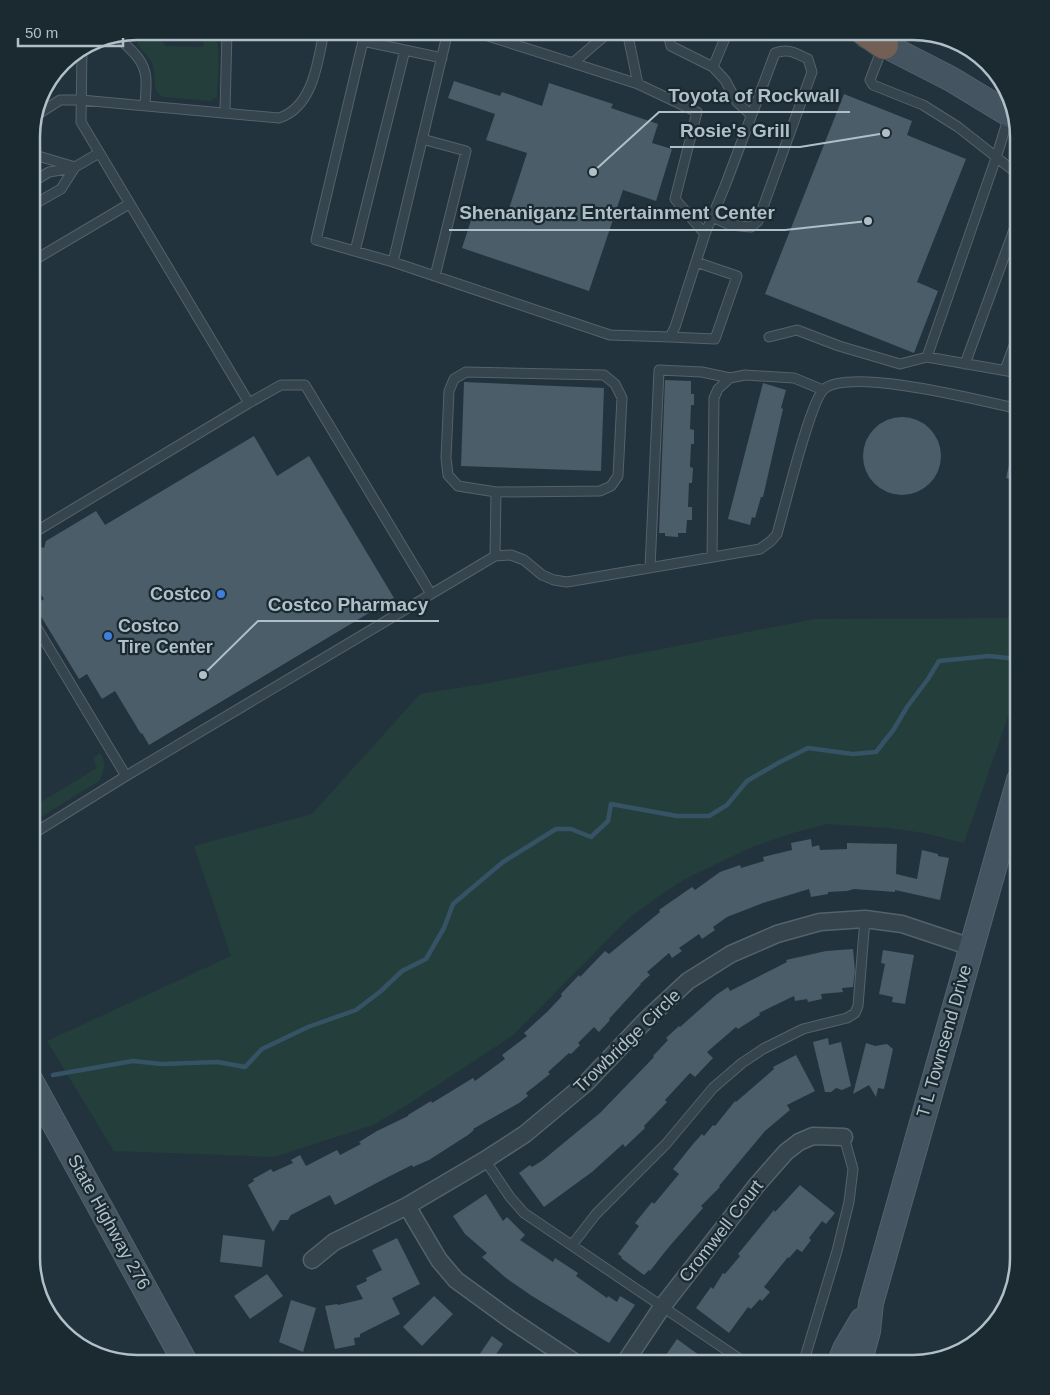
<svg xmlns="http://www.w3.org/2000/svg" width="1050" height="1395" font-family="Arial,sans-serif">
  <style>
    .green { fill: #243e3b }
    .lines { fill: none; stroke-linecap: round; stroke-linejoin: round }
    .stream { stroke: #355365; stroke-width: 4.5 }
    .building { fill: #4a5d68 }
    .lane-casing { stroke: #54626b; stroke-width: 11 }
    .street-casing { stroke: #54626b; stroke-width: 19 }
    .secondary-casing { stroke: #54626b; stroke-width: 26 }
    .highway-casing { stroke: #414f57; stroke-width: 30 }
    .lane { stroke: #36444d; stroke-width: 9 }
    .street { stroke: #36444d; stroke-width: 16 }
    .secondary { stroke: #445460; stroke-width: 24 }
    .highway { stroke: #735f53; stroke-width: 28 }
    .shop-dot { fill: #3f7fe0; stroke: #1b2931; stroke-width: 2 }
    .labels { text-anchor: middle; stroke-width: 4.5; stroke-linejoin: round; paint-order: stroke }
    .poi-label { font-size: 18px; font-weight: bold; fill: #b1bfc8; stroke: #1b2931; text-anchor: end }
    .street-label { font-size: 18px; fill: #b1bfc8; stroke: #1b2931 }
    .rim { fill: none; stroke: #b1bfc8; stroke-width: 2.5 }
    .leader { fill: none; stroke: #b1bfc8; stroke-width: 2 }
    .callout-dot { fill: #b1bfc8; stroke: #1b2931; stroke-width: 2 }
    .callout-label { font-size: 19px; text-anchor: middle; font-weight: bold; fill: #b1bfc8; stroke: #1b2931; stroke-width: 4.5; stroke-linejoin: round; paint-order: stroke }
  </style>
  <rect width="100%" height="100%" fill="#22333d"/>
  <!-- green -->
  <path class="green" d="M145,32L158,33L165,46L202,47L204,45L199,33C205,33 210,32 214,36C222,44 217,85 217,97L210,101L164,97C150,91 157,78 153,66C150,56 141,51 137,42L139,36Z
    M1019,618V685L964,843L924,833L888,828L827,824L793,833L752,847L687,878L663,893L629,918L512,1036L404,1107L373,1125L274,1157L114,1151L47,1041L231,956L194,846L312,814L420,694L489,683L814,619Z
    M100,753C107,761 104,772 99,781L31,823V808L97,768L93,758Z"/>
  <g class="lines">
    <!-- stream -->
    <path class="stream" d="M53,1075L133,1061L161,1064L218,1062L245,1067L262,1049L308,1027L356,1010L381,991L402,971L426,959L444,928L453,904L503,862L556,829H571L591,837L608,821L611,804L677,816H709L727,805L747,781L778,763L808,748L853,754L876,752L894,729L907,707L928,679L939,661L989,656L1017,659"/>
  </g>
  <!-- building -->
  <path class="building" d="M454,81L500,96L502,92L542,106L549,83L613,104L611,108L658,124L652,143L672,149L656,201L623,190L589,291L462,248L474,211L505,221L527,153L486,140L495,114L448,98Z
    M844,94L912,121L907,135L966,159L917,282L938,291L914,353L765,294Z
    M665,380L691,381V394H694V405H691L690,429L694,430V444H691L690,467L693,468L692,483H689L688,507H692V520H687L686,533H678V537L665,536V533H659Z
    M464,382L604,388L601,471L461,466Z
    M763,383L786,390L781,408L783,409L763,497H761L755,518L752,517L750,525L728,519Z
    M863 456a39 39 0 1 1 78 0a39 39 0 1 1-78 0Z
    M254,436L277,476L309,456L394,598L149,745L142,733L141,734L115,691L102,699L87,674L79,679L34,605L44,599L35,585L37,578L33,576L40,547L44,548L46,541L96,511L105,525Z
    M1014,444H1019V481L1006,478Z
    M811,839L812,847L819,845L820,850L847,849V843L897,844L896,874L917,879L922,850L938,854V856L949,858L940,900L895,890V892L854,889L847,891L828,892V894L811,897L809,889L763,903L727,917L713,927L715,930L702,939L699,934L679,948L682,951L672,958L669,953L647,972L650,975L640,984H641L609,1019L610,1020L599,1032L594,1027L578,1043L580,1045L571,1054L569,1053L548,1072L550,1074L526,1093L528,1096L519,1103L473,1129L474,1130L468,1135L429,1160L413,1167L412,1165L388,1177L335,1205L330,1195L291,1215L288,1220H280L273,1232L248,1185L254,1181L253,1179L271,1169L273,1172L293,1163L291,1160L300,1155L306,1166L337,1150L340,1155L361,1144L359,1142L377,1131L408,1116V1115L431,1101L432,1103L473,1078L475,1081L505,1059L502,1055L527,1036L524,1033L548,1011L562,996L561,994L579,975L580,977L605,951L609,954L660,912L659,910L692,887L695,890L720,872L740,865L741,868L764,861L763,857L792,850L791,843Z
    M853,949L855,971L853,987L842,988L843,992L821,994L822,999L808,1002L807,999L795,1001L794,996L759,1013L760,1015L738,1029L736,1027L707,1052L713,1058L695,1077L690,1073L665,1100L667,1102L644,1126L645,1128L625,1147L623,1144L592,1172L544,1207L519,1173L530,1165L532,1167L543,1160L600,1113L654,1057L653,1056L668,1040L666,1038L679,1026L680,1027L716,995L728,987L730,991L787,962L786,960L826,951Z
    M883,950L914,955L905,1004L892,1002L893,997L879,994L885,964L881,963Z
    M828,1038L829,1045L841,1042L851,1086L842,1090L836,1088L831,1092H825L813,1042Z
    M866,1043L875,1046L887,1044L893,1049L884,1089L878,1088L876,1097L869,1085L853,1094Z
    M796,1055L815,1091L787,1105L790,1110L765,1131L719,1186L720,1187L701,1206L703,1208L668,1248L650,1271L649,1270L644,1275L621,1258L622,1257L618,1254L639,1226L635,1223L652,1202L654,1204L679,1174L673,1169L693,1144L702,1134L704,1136L713,1125L715,1126L735,1101L736,1102L774,1069L773,1067Z
    M800,1185L835,1213L826,1224L822,1221L809,1238L811,1240L802,1252L797,1249L789,1258L788,1257L764,1287L770,1292L762,1301L760,1299L751,1309L748,1307L729,1333L696,1308L711,1287L713,1289L723,1273L725,1274L740,1256L738,1254L774,1210L775,1212Z
    M486,1194L503,1221L507,1217L525,1235L520,1240L553,1262L555,1258L578,1273L576,1276L607,1298L608,1296L617,1302L620,1296L635,1305L609,1343L532,1296L506,1278L482,1257L487,1253L465,1234L453,1216Z
    M223,1235L265,1240L262,1267L220,1262Z
    M397,1238L420,1284L392,1298L400,1314L360,1334V1337L354,1338L355,1345L335,1349L325,1306L337,1304L338,1305L363,1299L356,1286L367,1281L366,1278L382,1270L372,1250Z
    M267,1274L283,1296L250,1319L234,1296Z
    M434,1296L453,1314L422,1346L403,1327Z
    M291,1300L316,1308L303,1352L279,1342Z
    M492,1336L503,1344L495,1356L507,1364H473Z
    M677,1339L699,1355L713,1364H664L668,1357L666,1355Z"/>
  <g class="lines">
    <defs>
      <path id="lane" d="M448,31L393,262L610,335L670,337L675,327L705,234L675,199L697,112L638,84L627,31
        M472,31L573,63L610,31
        M667,31L671,46L713,67L725,80L737,102L751,115
        M119,35C122,43 128,46 134,53C150,70 146,84 145,105
        M883,46L870,80L873,85L923,105L958,127L1019,175
        M82,48L81,122L249,403L281,385H305L431,594
        M573,63L638,84
        M713,67L728,31
        M225,112L227,31
        M35,116L60,100H81L279,118C313,107 318,62 324,31
        M1009,116L996,158L927,357L1019,373
        M422,139L466,151L435,276
        M31,160L38,156L75,167L99,153
        M31,183L49,172L73,168
        M31,206L61,189L75,167
        M705,234L725,186L775,53C789,48 795,53 808,59L812,72L758,221L751,227L730,225L712,217
        M355,251L405,50
        M31,262L129,204
        M393,262L316,240L363,41L442,58
        M670,337L715,339L737,276L696,262
        M769,337L797,330L839,346L900,364L927,357
        M965,364L1019,216
        M1005,370L1019,332
        M31,545L35,532L249,403
        M495,556L496,492L600,491L611,486L618,476L622,398L615,384L604,375L466,372L454,379L449,391L446,458L448,475L458,486L496,492
        M712,557L714,398L718,389L730,378L745,375L794,378L823,390
        M650,568L659,370L702,372L730,378
        M31,618L126,776
        M31,835L126,776L495,556L511,555L524,560L542,575L554,580L567,582L760,549L771,541L777,534C784,510 810,401 824,389C852,367 982,401 1019,409
        M485,1160L510,1197L524,1213L747,1364
        M572,1245L596,1214L666,1144L713,1088L742,1063L763,1049L803,1029L847,1018L855,1013L858,1006L865,919
        M803,1364L837,1251L849,1202L853,1169L844,1137"/>
      <path id="street" d="M407,1206L439,1260L456,1280L511,1320L577,1364
        M312,1260L334,1242L407,1206L485,1160L525,1134L586,1083L647,1019L688,981L731,954L777,934L820,922L865,919L902,924L971,947
        M624,1364L662,1307L756,1186L786,1152L799,1142L813,1136L844,1137"/>
      <path id="secondary" d="M867,36L951,79L1012,116
        M31,1081L186,1364
        M839,1364L845,1349L862,1320
        M859,1364L868,1331L871,1303L1019,780"/>
      <path id="highway" d="M864,31L884,45"/>
    </defs>
    <!-- lane casing -->
    <use href="#lane" class="lane-casing"/>
    <!-- street casing -->
    <use href="#street" class="street-casing"/>
    <!-- secondary casing -->
    <use href="#secondary" class="secondary-casing"/>
    <!-- highway casing -->
    <use href="#highway" class="highway-casing"/>
    <!-- lane -->
    <use href="#lane" class="lane"/>
    <!-- street -->
    <use href="#street" class="street"/>
    <!-- secondary -->
    <use href="#secondary" class="secondary"/>
    <!-- highway -->
    <use href="#highway" class="highway"/>
  </g>
  <!-- markers -->
  <g class="shop-dot">
    <circle cx="221" cy="594" r="5"/>
    <circle cx="108" cy="636" r="5"/>
  </g>
  <g class="labels">
    <!-- poi labels -->
    <g class="poi-label">
      <text x="211" y="600">Costco</text>
      <text x="118" y="632" text-anchor="start">Costco<tspan x="118" dy="21">Tire Center</tspan></text>
    </g>
    <!-- street labels -->
    <g class="street-label">
      <text transform="translate(627 1041) rotate(-44)" y="6">Trowbridge Circle</text>
      <text transform="translate(944 1041) rotate(-74)" y="6">T L Townsend Drive</text>
      <text transform="translate(109 1222) rotate(61)" y="6">State Highway 276</text>
      <text transform="translate(721 1231) rotate(-52)" y="6">Cromwell Court</text>
    </g>
  </g>
  <!-- crop -->
  <path d="M0 0H1050V1395H0ZM137 40H913A97 97 0 0 1 1010 137V1258A97 97 0 0 1 913 1355H137A97 97 0 0 1 40 1258V137A97 97 0 0 1 137 40Z" fill="#1b2931" fill-rule="evenodd"/>
  <path class="rim" d="M137 40H913A97 97 0 0 1 1010 137V1258A97 97 0 0 1 913 1355H137A97 97 0 0 1 40 1258V137A97 97 0 0 1 137 40Z"/>
  <!-- callouts -->
  <path class="leader" d="M593 172L659 112H850M886 133L800 147H670M868 221L785 230H449M203 675L258 621H439"/>
  <g class="callout-dot">
    <circle cx="593" cy="172" r="5"/>
    <circle cx="886" cy="133" r="5"/>
    <circle cx="868" cy="221" r="5"/>
    <circle cx="203" cy="675" r="5"/>
  </g>
  <g class="callout-label">
    <text x="754" y="102">Toyota of Rockwall</text>
    <text x="735" y="137">Rosie's Grill</text>
    <text x="617" y="219">Shenaniganz Entertainment Center</text>
    <text x="348" y="611">Costco Pharmacy</text>
  </g>
  <!-- scale -->
  <path d="M18 38v8h105v-8" fill="none" stroke="#b1bfc8" stroke-width="2.5"/>
  <text x="25" y="38" font-size="15" fill="#b1bfc8" stroke="#1b2931" stroke-width="4" paint-order="stroke">50 m</text>
</svg>
